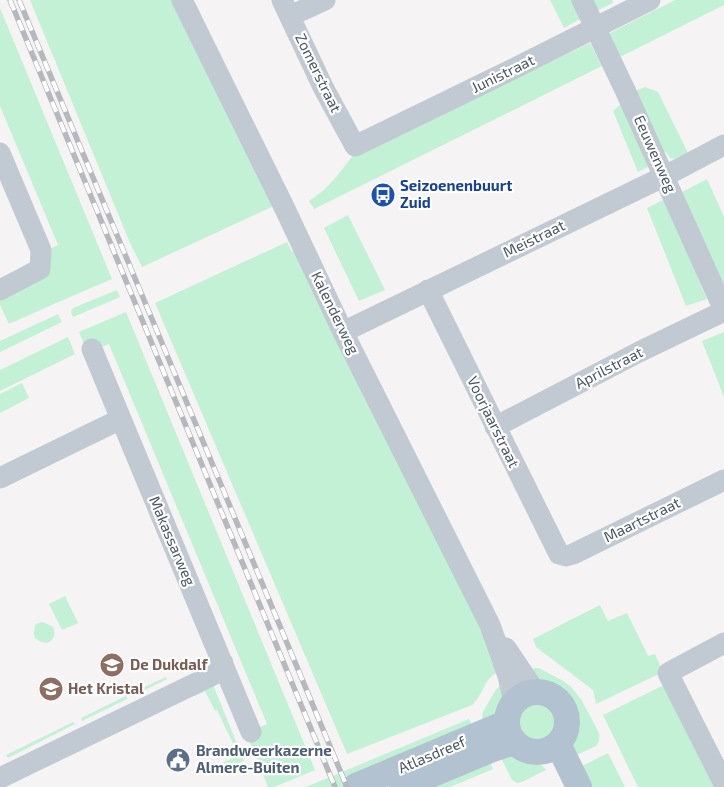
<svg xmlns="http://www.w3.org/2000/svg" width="724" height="787" font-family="'Exo 2',sans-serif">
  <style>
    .green { fill: #c3f1d5 }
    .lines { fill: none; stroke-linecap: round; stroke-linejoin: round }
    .minor { stroke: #c1cad2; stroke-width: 21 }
    .major { stroke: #b3c2d1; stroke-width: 26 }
    .rail-casing { stroke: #b5b8bd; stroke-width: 5.5 }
    .rail { stroke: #fff; stroke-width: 4; stroke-dasharray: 11; stroke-linecap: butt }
    .labels { text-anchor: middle; stroke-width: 4.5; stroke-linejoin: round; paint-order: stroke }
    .street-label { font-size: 15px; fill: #4a5661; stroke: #fff }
    .transit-label { font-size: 15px; font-weight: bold; fill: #164399; stroke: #fff; text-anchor: start }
    .education-label { font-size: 15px; font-weight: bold; fill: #785e54; stroke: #fff; text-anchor: start }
    .service-label { font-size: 15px; font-weight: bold; fill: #4e5e75; stroke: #fff; text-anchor: start }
  </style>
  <rect width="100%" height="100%" fill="#f5f3f3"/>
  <!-- green -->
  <path class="green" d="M30,0H175L276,205L142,267L130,243Z
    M550,0H573L582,18L564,28Z
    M588,0H612L613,3L594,12Z
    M675,0H724V5L618,58L606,35Z
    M0,8L112,279L54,304L9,324L0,305V297L47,250L58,245L0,106Z
    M590,43L602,66L314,209L309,201C328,189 340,173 353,155Z
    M645,87L658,92L688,153L674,159L670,158L666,152L662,153L633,92Z
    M623,102L651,165L638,172L613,111Z
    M707,179L724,217V286L682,192Z
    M665,199L707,299L686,306L647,208Z
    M348,215L385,290L359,301L324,228Z
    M287,242L292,252L298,250L404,465L500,671C481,680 486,692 472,705L347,754L155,303Z
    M117,290L120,297L73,317L71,312L73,308Z
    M126,312L315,770L274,787H268L248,738L256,729L267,724L109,344L97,349H86L79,332Z
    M58,314L62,322L0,352V341Z
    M724,332V397L702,341Z
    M68,337L75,354L0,391V370Z
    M22,383L29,398L0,413V394Z
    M65,596L78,623L62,630L49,604Z
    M600,605L608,621L627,613L648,656L655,654L663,672L596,704L593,690L536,647L533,639Z
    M42,622L45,623L53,627C56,634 54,640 47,643C34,641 31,636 36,624Z
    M535,668H539L563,681L570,686L581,699L598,731C600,738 600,741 596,746L570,758L569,740L572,735L574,722L572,710L569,702L559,691L554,687L538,682L528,671Z
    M166,677L167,679L135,695L134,692Z
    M211,680L244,761L227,768L223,762L239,756L217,710L215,711L205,691L195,696L192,690Z
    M668,683L719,787H638L603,715Z
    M501,684L505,699L501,711L499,714L483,720L482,716L483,712L495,691Z
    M126,696L127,699L82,721L81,718Z
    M517 721a20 20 0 1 1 40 0a20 20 0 1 1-40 0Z
    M469,719L475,731L342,787H306Z
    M73,722L75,724L8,758L6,755Z
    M498,752C518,753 533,754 546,770L522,782L517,783L512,780Z
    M608,753L625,787H584L576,769Z
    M488,757L493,769L450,787H413Z"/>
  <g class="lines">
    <!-- minor -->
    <path class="minor" d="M182,0L285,209L343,332L490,625L508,676L514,702
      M282,0L323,87L355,146L511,70L650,0
      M582,0L625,90L724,310
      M290,16L325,0
      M0,153L41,250L40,269L0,290
      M428,290L559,554L566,556L573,554L724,480
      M343,332L665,176L724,145
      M92,349L121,419
      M495,427L639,352L724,311
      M0,478L90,434L121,419L251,732
      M724,643L668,673L724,784
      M506,648L535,691
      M0,778L217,673L223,663"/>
    <!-- major -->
    <path class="major" d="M507 722a30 30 0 1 1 60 0a30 30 0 1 1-60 0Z
      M558,744L579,787
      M356,786L506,723
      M402,787L490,750L514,742"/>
    <defs>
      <path id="rail" d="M10,0L335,787
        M19,0L347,787"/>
    </defs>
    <!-- rail casing -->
    <use href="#rail" class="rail-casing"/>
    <!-- rail -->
    <use href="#rail" class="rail"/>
  </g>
  <!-- icons -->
  <defs>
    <symbol id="bus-disc" viewBox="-11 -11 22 22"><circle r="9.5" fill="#1a4fb4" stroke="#fff"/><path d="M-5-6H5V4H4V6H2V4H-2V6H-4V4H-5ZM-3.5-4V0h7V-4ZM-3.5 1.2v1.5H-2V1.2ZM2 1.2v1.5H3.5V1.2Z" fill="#fff"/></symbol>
    <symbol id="school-disc" viewBox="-11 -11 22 22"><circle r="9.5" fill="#8d6e63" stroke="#fff"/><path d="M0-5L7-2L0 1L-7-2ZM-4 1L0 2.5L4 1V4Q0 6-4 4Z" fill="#fff"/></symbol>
    <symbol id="civic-disc" viewBox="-11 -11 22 22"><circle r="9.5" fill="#5c6f8a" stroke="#fff"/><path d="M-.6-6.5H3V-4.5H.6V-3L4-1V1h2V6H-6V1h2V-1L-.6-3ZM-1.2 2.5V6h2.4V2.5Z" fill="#fff"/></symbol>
  </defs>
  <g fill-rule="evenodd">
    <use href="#bus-disc" x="369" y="181" width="28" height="28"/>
    <use href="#school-disc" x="98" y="651" width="28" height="28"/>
    <use href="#school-disc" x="37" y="675" width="28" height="28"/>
    <use href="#civic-disc" x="164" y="746" width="28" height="28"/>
  </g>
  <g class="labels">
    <!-- street labels -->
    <g class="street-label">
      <text transform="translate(318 73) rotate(64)" y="5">Zomerstraat</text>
      <text transform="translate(503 74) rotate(-26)" y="5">Junistraat</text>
      <text transform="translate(655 154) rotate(66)" y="5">Eeuwenweg</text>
      <text transform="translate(534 239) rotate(-26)" y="5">Meistraat</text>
      <text transform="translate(335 313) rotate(64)" y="5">Kalenderweg</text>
      <text transform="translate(609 368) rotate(-27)" y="5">Aprilstraat</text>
      <text transform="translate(493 422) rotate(64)" y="5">Voorjaarstraat</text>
      <text transform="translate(642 520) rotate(-26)" y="5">Maartstraat</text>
      <text transform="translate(172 541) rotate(67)" y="5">Makassarweg</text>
      <text transform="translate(432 755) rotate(-23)" y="5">Atlasdreef</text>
    </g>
    <!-- transit labels -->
    <g class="transit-label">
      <text x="400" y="191">Seizoenenbuurt<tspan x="400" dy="17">Zuid</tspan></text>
    </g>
    <!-- education labels -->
    <g class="education-label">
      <text x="130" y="670">De Dukdalf</text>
      <text x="68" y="694">Het Kristal</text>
    </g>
    <!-- service labels -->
    <g class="service-label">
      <text x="196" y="756">Brandweerkazerne<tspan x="196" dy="17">Almere-Buiten</tspan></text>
    </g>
  </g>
</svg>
